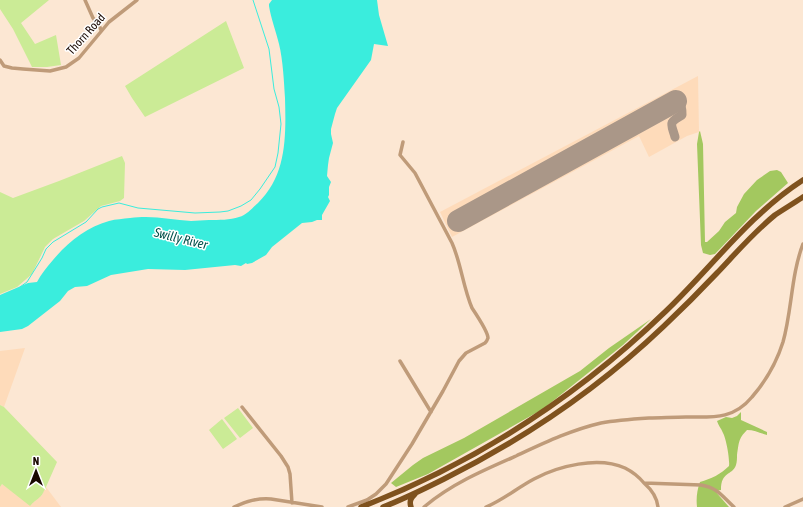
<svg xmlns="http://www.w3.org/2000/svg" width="803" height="507" font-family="'Asap Condensed',sans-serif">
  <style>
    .built { fill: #fedbba }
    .green { fill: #cbeb96 }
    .forest { fill: #a3c85f }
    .water { fill: #3aeddd }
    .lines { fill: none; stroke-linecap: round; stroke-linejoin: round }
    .stream { stroke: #3aeddd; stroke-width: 1 }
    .taxiway { stroke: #aa9788; stroke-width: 9 }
    .runway { stroke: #aa9788; stroke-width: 22 }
    .minor { stroke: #bf9b79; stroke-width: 3.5 }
    .trunk { stroke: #7f521e; stroke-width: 5.5 }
    .labels { text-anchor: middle; stroke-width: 3; stroke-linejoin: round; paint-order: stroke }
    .street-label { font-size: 12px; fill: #190800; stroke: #fff }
    .water-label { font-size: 13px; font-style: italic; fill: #01504a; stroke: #fff }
  </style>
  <rect width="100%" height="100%" fill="#fce7d3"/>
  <!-- built -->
  <path class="built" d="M698,76L699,132L687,136L649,157L639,136L452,237L440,212Z
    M25,348L4,407L0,405V351Z
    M2,484L34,502L42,495L44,490L46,487L61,507H0V487Z"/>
  <!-- green -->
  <path class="green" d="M0,0H49L21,23L35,44L56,35L61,65L47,67H32L13,29L0,9Z
    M226,21L244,68L145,117L132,98L125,86Z
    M122,156L125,163L124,198L120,201L101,206L84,221L53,239L45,247L32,274L17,287L0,294V192L13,198L59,181Z
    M0,405L4,407L57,462L46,487C44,490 43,494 41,496C37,500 33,502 30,506L2,484L0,487Z
    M238,408L253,428L240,438L224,418Z
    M222,419L237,439L223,449L209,430Z"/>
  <!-- forest -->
  <path class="forest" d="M700,131L703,144L705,242H707L719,231L725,222L736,213L737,207L744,194L757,180L770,171L777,170L781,172L788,183L756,211L715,254L710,255L703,253L701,245L697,144L699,132Z
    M651,319L623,345L543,409L428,474L396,487L391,483L413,465L423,458L464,438L580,371L609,348Z
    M741,412V420L767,432V435C760,433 754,430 747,430C738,439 739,443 737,455C737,458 737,462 736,465C732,476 721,471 721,490L715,491L729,507H697C696,499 697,490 700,482C711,479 721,474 729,466C730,459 726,438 723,433C721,428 718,425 717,421L726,417L732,418L737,416Z"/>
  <!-- water -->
  <path class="water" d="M272,0H377L379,15L388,46L374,44L371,60L337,108L335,114L331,129V134L333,143L329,158L328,165L327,176L331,182L329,187V195L328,197L330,201L322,215V220H317L312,222L302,223L272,247L266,255L252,263L247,264L246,263L241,266L235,265L185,270L148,269L111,275L87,286L75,287L68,291L60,301L28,326L22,329L0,332V295L28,283L37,282C41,274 47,267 53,260C68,242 87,227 109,221C116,219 123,219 130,218C136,217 140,217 146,217C161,217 176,220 191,221C197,221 203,220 209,220C219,220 230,220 239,217C247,215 252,208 258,203C287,175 286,136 285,98C284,82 283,60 279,44C276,31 271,19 269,6V4Z"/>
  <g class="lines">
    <!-- stream -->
    <path class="stream" d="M20,287L27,282L42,258L46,249L53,242L86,222L98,209L102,207L119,203L138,208L195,213L220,212L228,211L241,206L251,200L260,189L275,167L278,153L281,124L279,107L274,89L269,49L253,0"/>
    <!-- taxiway -->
    <path class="taxiway" d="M675,137C671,123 668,123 682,115C682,110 682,105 679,101H676"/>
    <!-- runway -->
    <path class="runway" d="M458,221L676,101"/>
    <!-- minor -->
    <path class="minor" d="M85,0L93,18L99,25L101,30
      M0,60L4,66L12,68L23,69L50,71L66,67L79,58L109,22L137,0
      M400,361L431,412
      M242,407L281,456L288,467L290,474L292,503
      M644,483C652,490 657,497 658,507
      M234,507C247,501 257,498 271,499L322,507
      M348,507L367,500L376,494L386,484L412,444L443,391L459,361L466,353L485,343C487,341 487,341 488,338C488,332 476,314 472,308C463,287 461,263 452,243L415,173L400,155L403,142
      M424,507C451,484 484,470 516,456C544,443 571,430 601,423C617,420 633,419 649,418C661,418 673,417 686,417C712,417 733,420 752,397C765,382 777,361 783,342C792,310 791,275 803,244
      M486,507C503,500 517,488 534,479C558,466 598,456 625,468C633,472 639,477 644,483L701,485C718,488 722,496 734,507
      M785,507L803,499"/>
    <!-- trunk -->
    <path class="trunk" d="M361,507C475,463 578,396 666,311C711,268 750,214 803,180
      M383,507C404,499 424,489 444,479C524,439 599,388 664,326C682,309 700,291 717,273C736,253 754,232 775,215C784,209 794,203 803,197
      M411,507C409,501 411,498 415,494"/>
  </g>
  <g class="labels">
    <!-- street labels -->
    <g class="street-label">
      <text transform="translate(86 34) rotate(-48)" y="4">Thorn Road</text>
    </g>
    <!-- water labels -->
    <g class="water-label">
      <text transform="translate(181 238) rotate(14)" y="5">Swilly River</text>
    </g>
  </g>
  <!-- north arrow -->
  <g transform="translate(36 471)" stroke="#ffffff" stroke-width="3" paint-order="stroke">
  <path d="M0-3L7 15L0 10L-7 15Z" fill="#190800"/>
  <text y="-6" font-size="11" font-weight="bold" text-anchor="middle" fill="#190800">N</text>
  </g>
</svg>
